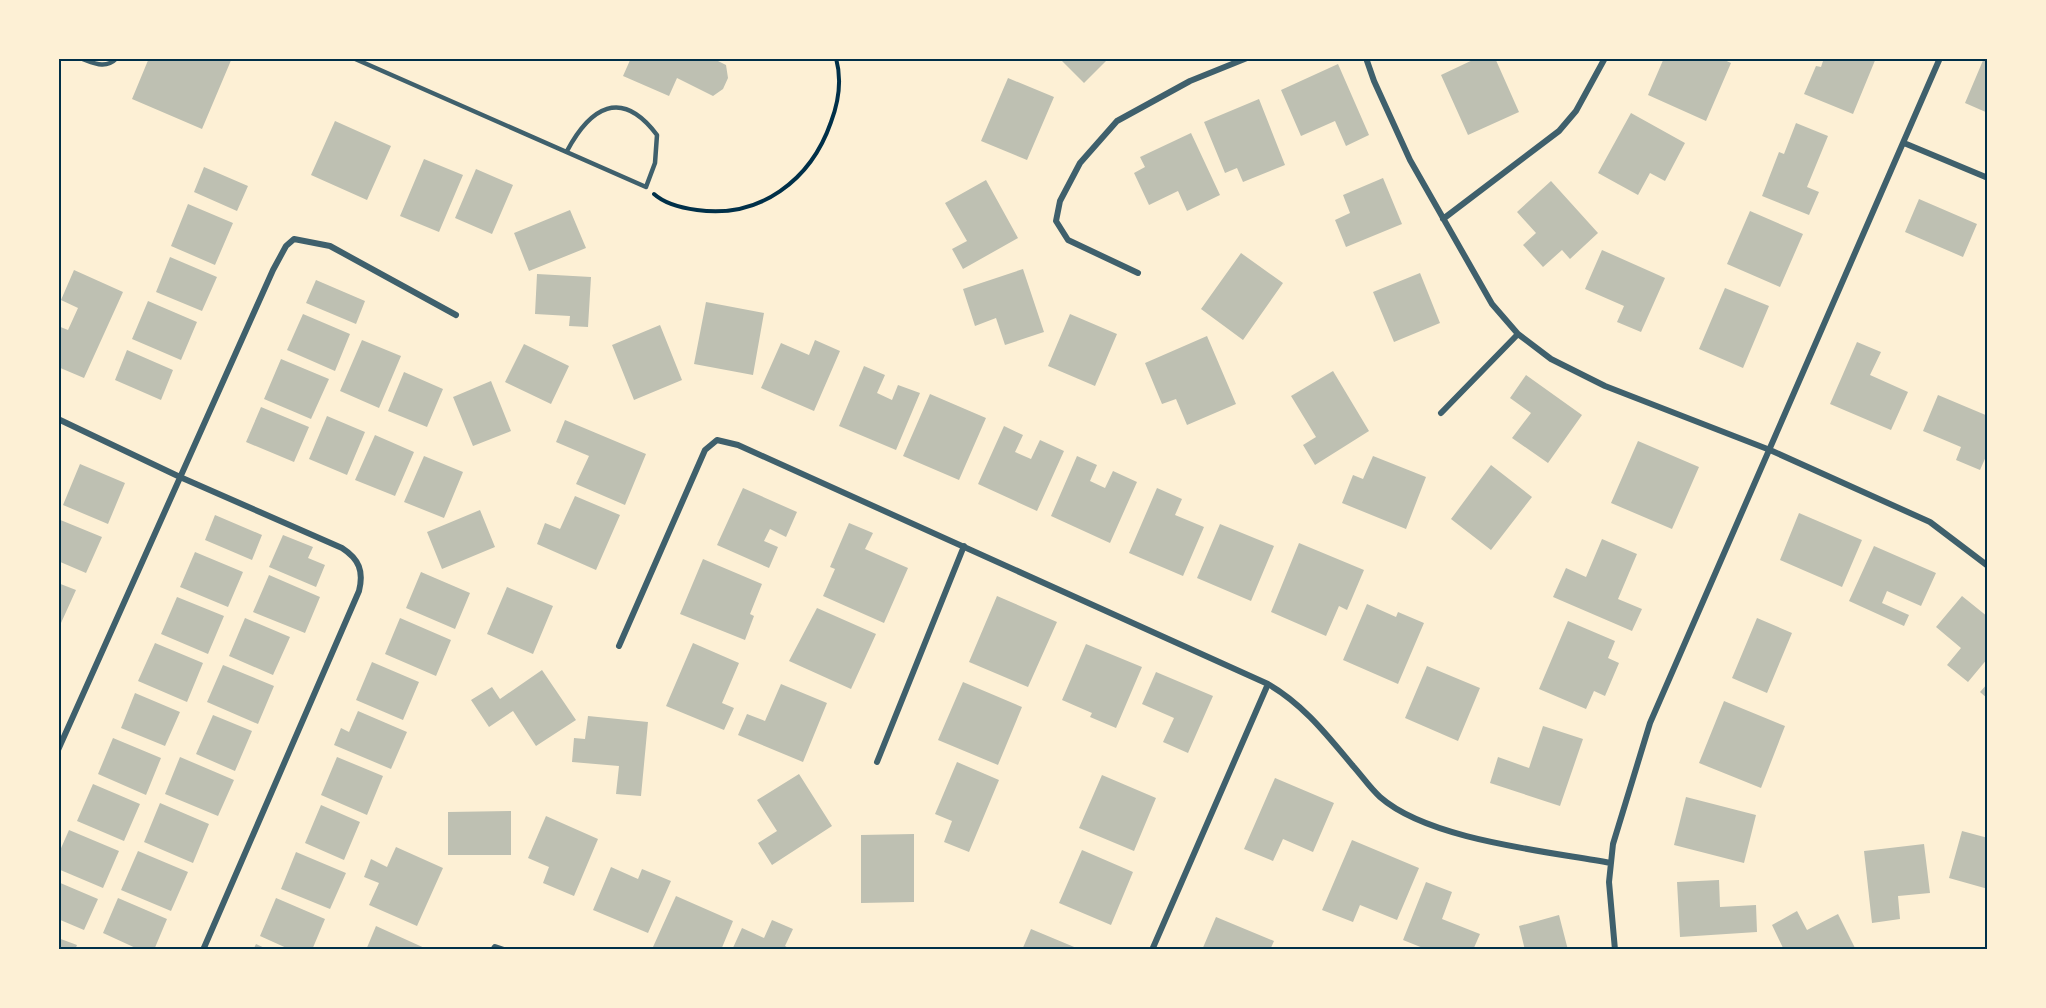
<svg xmlns="http://www.w3.org/2000/svg" width="2046" height="1008" font-family="'Nunito Sans',sans-serif">
  <style>
    .building { fill: #bec0b2 }
    .lines { fill: none; stroke-linecap: round; stroke-linejoin: round }
    .path { stroke: #003049; stroke-width: 4 }
    .service { stroke: #3f606c; stroke-width: 4.5 }
    .minor { stroke: #3f606c; stroke-width: 6 }
    .neatline { fill: none; stroke: #003049; stroke-width: 2 }
  </style>
  <rect width="100%" height="100%" fill="#fdf0d5"/>
  <!-- building -->
  <path class="building" d="M149,58H232L202,129L132,99Z
    M631,58H712L726,65L728,78L723,89L713,96L677,78L669,96L623,76Z
    M1059,58H1109L1084,83Z
    M1477,58H1495L1519,112L1468,135L1441,75Z
    M1664,58H1720L1731,63L1706,121L1648,95Z
    M1824,58H1876L1853,114L1804,94L1816,66L1821,67Z
    M1984,58H1988V113L1965,103Z
    M1338,64L1369,135L1346,146L1335,121L1301,136L1281,90Z
    M1008,78L1054,97L1027,160L981,141Z
    M1259,99L1285,165L1243,182L1237,168L1225,173L1204,122Z
    M1631,113L1685,143L1665,181L1650,173L1638,195L1598,173Z
    M335,121L391,146L367,200L311,175Z
    M1796,123L1828,136L1807,187L1819,192L1809,215L1762,196L1779,152L1784,154Z
    M1191,133L1220,195L1187,211L1178,191L1149,205L1134,173L1145,167L1140,157Z
    M424,159L463,175L439,232L400,216Z
    M204,167L248,186L237,211L194,192Z
    M476,169L513,185L492,234L455,218Z
    M1383,178L1402,224L1346,247L1335,220L1350,213L1343,195Z
    M986,180L1018,238L963,269L952,249L967,241L945,203Z
    M1551,181L1598,233L1570,259L1562,250L1543,267L1523,245L1536,233L1517,212Z
    M1919,199L1977,224L1963,257L1905,232Z
    M188,204L233,223L215,265L171,246Z
    M570,210L586,248L529,271L514,233Z
    M1750,211L1803,234L1780,287L1727,264Z
    M1602,250L1665,278L1641,332L1617,322L1624,306L1585,289Z
    M1241,253L1283,283L1243,340L1201,309Z
    M170,257L217,277L202,311L156,292Z
    M1023,269L1044,332L1005,345L996,318L975,326L963,289Z
    M74,270L123,292L84,378L58,367V326L68,330L78,308L61,300Z
    M1420,273L1440,323L1394,342L1373,292Z
    M537,274L591,277L588,327L569,326L570,316L535,314Z
    M316,280L365,301L356,324L306,303Z
    M1725,288L1769,306L1743,368L1699,349Z
    M148,301L197,322L181,360L132,339Z
    M706,302L764,313L753,375L694,364Z
    M303,314L350,334L335,371L287,350Z
    M1070,314L1117,334L1095,386L1048,366Z
    M660,325L682,380L634,400L612,345Z
    M1207,336L1236,404L1187,425L1176,399L1162,404L1145,363Z
    M362,340L401,356L379,408L340,391Z
    M815,340L840,351L814,411L761,388L781,343L809,355Z
    M1857,342L1881,352L1870,375L1908,392L1891,430L1830,404Z
    M524,344L569,366L551,404L505,382Z
    M127,350L173,370L161,400L115,380Z
    M281,359L329,379L311,419L264,399Z
    M864,366L885,375L877,393L892,400L898,385L920,393L896,450L839,426Z
    M1333,371L1369,431L1315,465L1303,445L1316,437L1291,396Z
    M404,372L443,389L427,427L388,411Z
    M1526,375L1582,415L1548,463L1512,438L1531,413L1510,398Z
    M491,381L511,431L473,446L453,397Z
    M930,394L986,418L959,480L903,456Z
    M1938,395L1988,416V452L1980,470L1956,460L1961,447L1923,431Z
    M261,407L309,427L294,462L246,442Z
    M327,416L365,432L347,475L309,459Z
    M565,420L646,454L625,505L576,484L589,456L556,442Z
    M1004,426L1023,435L1015,452L1031,459L1040,440L1064,451L1037,511L978,484Z
    M375,435L414,452L395,496L355,480Z
    M1638,441L1699,467L1672,529L1611,503Z
    M424,456L463,472L444,518L404,502Z
    M1077,456L1097,465L1090,481L1105,488L1113,471L1137,482L1110,543L1051,516Z
    M1373,456L1426,477L1406,529L1342,503L1353,475L1363,479Z
    M80,464L125,483L108,524L63,505Z
    M1491,465L1532,497L1491,550L1451,519Z
    M743,488L797,512L786,537L770,529L764,541L778,547L769,568L717,545Z
    M1157,488L1182,499L1175,515L1204,527L1183,576L1129,553Z
    M575,496L620,515L596,570L537,544L545,523L560,529Z
    M480,510L495,547L442,569L427,532Z
    M1799,513L1862,540L1842,587L1780,560Z
    M215,515L262,535L252,560L205,540Z
    M58,519L102,537L86,573L58,561Z
    M849,523L873,533L865,549L908,568L884,623L823,596L835,569L830,567Z
    M1220,524L1274,546L1251,601L1197,578Z
    M283,535L313,547L308,558L325,565L316,587L269,567Z
    M1602,539L1637,554L1618,599L1642,609L1632,631L1553,597L1566,568L1586,577Z
    M1299,543L1364,570L1347,610L1339,606L1326,636L1271,612Z
    M1874,546L1936,573L1921,606L1887,591L1882,603L1909,615L1904,626L1849,601Z
    M195,552L243,572L228,607L180,587Z
    M703,559L762,584L750,614L754,616L745,640L680,614Z
    M421,572L470,593L455,629L406,608Z
    M269,575L320,597L305,633L253,612Z
    M58,583L76,590L61,623L58,622Z
    M507,587L553,606L533,654L487,634Z
    M997,596L1057,622L1028,687L969,662Z
    M1962,596L1988,617V658L1968,682L1947,665L1961,648L1936,627Z
    M177,597L224,616L208,654L161,634Z
    M1367,604L1396,617L1398,612L1424,623L1398,684L1343,660Z
    M817,608L876,634L851,689L789,661Z
    M245,618L290,637L273,675L229,656Z
    M400,618L451,640L436,676L385,654Z
    M1757,618L1792,633L1767,693L1732,678Z
    M1568,621L1615,641L1608,658L1619,663L1605,696L1594,691L1586,709L1539,689Z
    M155,643L203,663L187,702L138,681Z
    M693,643L739,663L722,703L734,708L724,730L666,706Z
    M1086,644L1142,667L1116,728L1090,717L1092,713L1062,700Z
    M372,662L419,682L403,720L356,700Z
    M223,665L274,686L258,724L207,702Z
    M1427,666L1480,688L1458,741L1405,718Z
    M542,670L576,720L536,746L513,711L489,727L471,700L492,687L500,699Z
    M1156,672L1213,696L1188,753L1163,742L1174,718L1142,704Z
    M963,682L1022,707L998,765L938,740Z
    M1988,683V699L1980,692Z
    M781,684L827,703L803,762L738,735L747,714L765,721Z
    M135,693L180,712L165,746L121,728Z
    M1724,701L1785,726L1761,788L1699,763Z
    M358,711L407,732L391,769L334,745L341,728L349,732Z
    M213,715L252,731L235,771L196,754Z
    M588,716L648,722L641,796L616,794L619,766L572,762L574,738L585,739Z
    M1543,726L1583,739L1560,806L1490,783L1498,757L1529,768Z
    M113,738L161,758L146,795L98,774Z
    M180,757L234,780L218,816L165,794Z
    M337,757L383,776L367,815L321,795Z
    M957,762L999,780L969,852L944,842L952,821L935,814Z
    M799,774L832,826L772,865L758,843L777,831L757,800Z
    M1102,775L1156,798L1134,851L1079,828Z
    M1275,778L1334,803L1313,852L1283,839L1273,861L1244,849Z
    M93,784L140,804L124,841L77,821Z
    M1686,797L1756,815L1744,863L1674,845Z
    M160,803L209,824L193,863L144,842Z
    M321,805L360,822L344,860L305,843Z
    M511,811V855H448V812Z
    M546,816L598,839L574,896L543,883L549,867L528,858Z
    M69,830L119,851L103,888L58,869V855Z
    M1962,831L1988,838V889L1949,878Z
    M914,834V902L861,903V835Z
    M1352,840L1419,868L1397,920L1360,905L1353,922L1322,910Z
    M1924,844L1930,893L1898,896L1900,919L1872,923L1864,851Z
    M396,847L443,868L417,926L369,905L379,883L364,877L371,859L387,867Z
    M1082,850L1133,872L1111,925L1059,903Z
    M138,851L188,872L171,911L121,890Z
    M296,852L346,873L330,909L281,889Z
    M611,867L638,879L642,869L671,881L648,933L593,910Z
    M1719,880L1720,907L1756,905L1757,932L1680,937L1677,882Z
    M58,882L98,899L84,930L58,919Z
    M1426,882L1452,892L1442,919L1480,934L1473,950H1428L1403,940Z
    M676,896L733,921L721,950H658L653,947Z
    M118,898L167,919L154,950H140L103,933Z
    M276,898L325,919L312,950H291L260,936Z
    M1797,911L1807,930L1838,914L1856,950H1784L1772,925Z
    M1559,915L1568,950H1525L1519,926Z
    M1216,917L1274,941L1270,950H1202Z
    M772,920L793,929L785,946L792,950H732L742,928L764,938Z
    M376,926L429,950H366Z
    M1031,929L1079,949V950H1022Z
    M58,938L77,945L75,950H58Z
    M256,944L269,950H253Z"/>
  <g class="lines">
    <!-- path -->
    <path class="path" d="M654,194C665,204 682,208 697,210C760,219 811,180 831,122C839,101 842,80 836,58"/>
    <!-- service -->
    <path class="service" d="M80,58C94,63 105,70 117,58
      M353,58L646,187L655,163L657,135C621,87 590,108 567,151"/>
    <!-- minor -->
    <path class="minor" d="M1366,58L1374,81L1410,160L1492,304L1518,334L1551,359L1605,386L1770,450L1930,522L1988,566
      M1904,143L1988,178
      M1443,219L1559,131L1576,111L1605,58
      M1138,273L1068,240L1056,221L1060,201L1080,163L1117,121L1190,81L1247,58
      M1441,413L1518,334
      M58,419L180,477L342,548C359,559 364,571 359,591L203,950
      M619,646L705,450L717,440L738,445L1268,684C1303,704 1327,735 1353,766C1362,776 1370,788 1380,797C1429,840 1546,851 1611,863
      M58,750L273,270L286,246L294,239L330,246L456,315
      M877,762L964,546
      M493,950L495,947L504,950
      M1152,950L1268,684
      M1615,950L1609,882L1613,844L1650,723L1940,58"/>
  </g>
  <!-- border -->
  <rect width="2046" height="1008" fill="none" stroke="#fdf0d5" stroke-width="120"/>
  <rect x="60" y="60" width="1926" height="888" class="neatline"/>
</svg>
